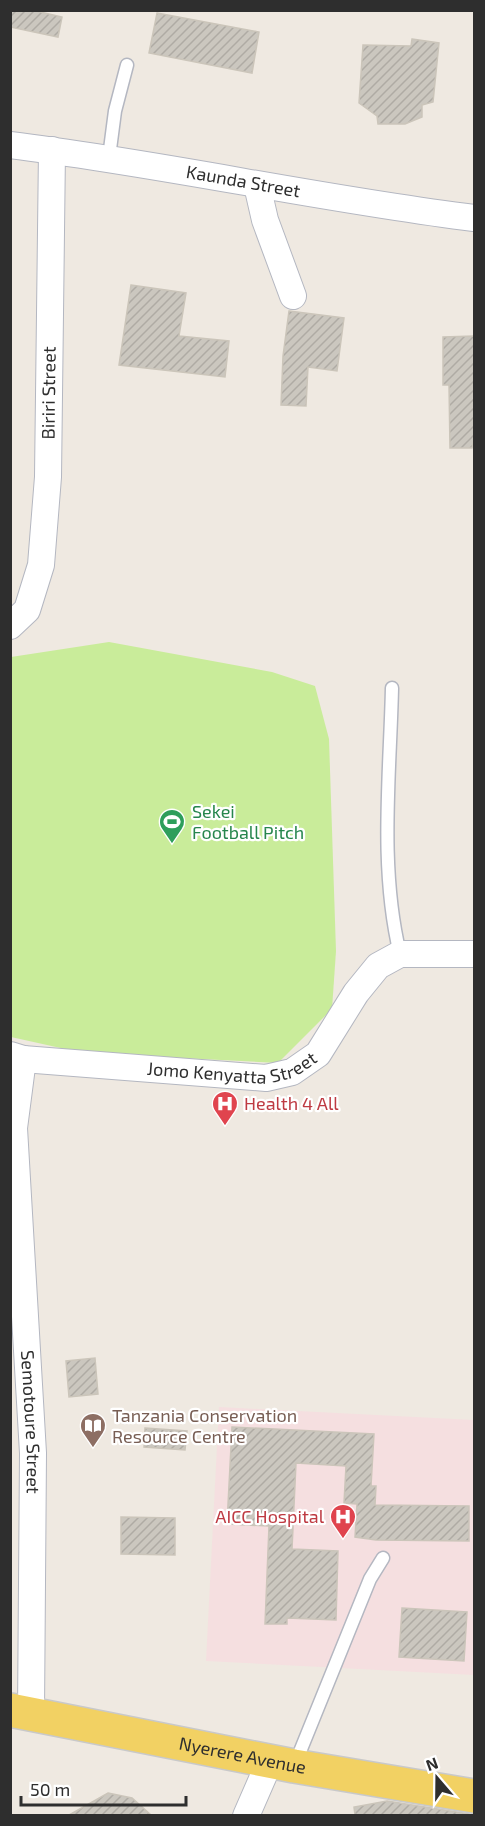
<svg xmlns="http://www.w3.org/2000/svg" width="485" height="1826" font-family="'Exo 2',sans-serif">
  <style>
    .medical { fill: #f5dfe0 }
    .pitch { fill: #c9ec9a }
    .building { fill: url(#building-hatch); stroke: #cbc5ba; stroke-width: 1.5 }
    .lines { fill: none; stroke-linecap: round; stroke-linejoin: round }
    .lane-casing { stroke: #b4b7c1; stroke-width: 15 }
    .street-casing { stroke: #b4b7c1; stroke-width: 28 }
    .primary-casing { stroke: #c9c9c9; stroke-width: 36 }
    .lane { stroke: #fff; stroke-width: 12 }
    .street { stroke: #fff; stroke-width: 26 }
    .primary { stroke: #f2d163; stroke-width: 33 }
    .labels { text-anchor: middle; stroke-width: 4.5; stroke-linejoin: round; paint-order: stroke }
    .street-label { font-size: 18px; fill: #2e2e2e; stroke: #fff }
    .leisure-label { font-size: 18px; fill: #27864d; stroke: #fff; text-anchor: start }
    .health-label { font-size: 18px; fill: #be3a42; stroke: #fff; text-anchor: start }
    .education-label { font-size: 18px; fill: #785e54; stroke: #fff; text-anchor: start }
  </style>
  <defs>
    <pattern id="building-hatch" width="6" height="6" patternUnits="userSpaceOnUse" patternTransform="scale(1.5)"><rect width="6" height="6" fill="#cbc7bf"/><path d="M-1 1l2-2M0 6l6-6M5 7l2-2" fill="none" stroke="#afaba4"/></pattern>
  </defs>
  <rect width="100%" height="100%" fill="#efe9e1"/>
  <!-- medical -->
  <path class="medical" d="M219,1407L474,1420V1675L206,1661Z"/>
  <!-- pitch -->
  <path class="pitch" d="M109,642L272,672L315,686L329,739L336,951L332,1009L278,1063L83,1053L11,1037V657Z"/>
  <!-- building -->
  <path class="building" d="M10,10H32L62,17L58,37L10,27Z
    M157,13L259,32L252,73L149,53Z
    M412,39L439,43L433,102L422,105V117L405,124H378L377,116L359,103L363,45L411,46Z
    M131,285L186,293L179,336L229,341L225,377L119,365Z
    M289,311L344,318L337,371L308,367L306,406L281,405L283,356Z
    M474,336V440L472,448H450L449,385H443V337Z
    M95,1358L98,1394L69,1397L66,1361Z
    M232,1427L374,1434L371,1486H376L375,1505L469,1506V1541L376,1540L355,1537L357,1504L344,1503L346,1466L296,1463L292,1549L338,1551L336,1620L287,1618V1624H265L269,1526L227,1524Z
    M145,1428L187,1431L185,1450L144,1447Z
    M121,1517L175,1518V1555L121,1554Z
    M402,1608L467,1612L464,1661L399,1657Z
    M108,1793L132,1798L151,1815H69Z
    M387,1801L469,1814L470,1815H355L354,1807Z"/>
  <g class="lines">
    <defs>
      <path id="lane" d="M109,157L115,111L127,65
        M392,688C390,776 379,867 400,954
        M295,1764L370,1579L383,1558"/>
      <g id="street">
        <path id="s1" d="M10,145C166,164 319,199 474,218"/>
        <path d="M257,185L265,220L293,296"/>
        <path id="s2" d="M10,626L27,610L41,565L48,477L52,150"/>
        <path id="s3" d="M10,1055L23,1059L266,1078L292,1072L318,1054L356,993L378,966L400,954H474"/>
        <path id="s4" d="M23,1059L14,1128L33,1453L31,1713"/>
        <path d="M246,1816L270,1761"/>
      </g>
      <g id="primary">
        <path id="s5" d="M10,1710L294,1766L474,1796"/>
      </g>
    </defs>
    <!-- lane casing -->
    <use href="#lane" class="lane-casing"/>
    <!-- street casing -->
    <use href="#street" class="street-casing"/>
    <!-- primary casing -->
    <use href="#primary" class="primary-casing"/>
    <!-- lane -->
    <use href="#lane" class="lane"/>
    <!-- street -->
    <use href="#street" class="street"/>
    <!-- primary -->
    <use href="#primary" class="primary"/>
  </g>
  <!-- icons -->
  <defs>
    <symbol id="stadium-pin" viewBox="-11 -11 22 30"><path d="M0 17L-7.5 6A9.5 9.5 0 1 1 7.5 6Z" fill="#2e9e5b" stroke="#fff"/><path d="M0-5a6.5 5 0 1 0 0 10a6.5 5 0 1 0 0-10ZM-3.5-1.8h7v3.6h-7Z" fill="#fff"/></symbol>
    <symbol id="hospital-pin" viewBox="-11 -11 22 30"><path d="M0 17L-7.5 6A9.5 9.5 0 1 1 7.5 6Z" fill="#e0444e" stroke="#fff"/><path d="M-5-5h3v3.5h4V-5h3V5h-3V1.5h-4V5h-3Z" fill="#fff"/></symbol>
    <symbol id="library-pin" viewBox="-11 -11 22 30"><path d="M0 17L-7.5 6A9.5 9.5 0 1 1 7.5 6Z" fill="#8d6e63" stroke="#fff"/><path d="M-6-4Q-3-5.5-.7-3.5V5Q-3 3-6 4ZM6-4Q3-5.5 .7-3.5V5Q3 3 6 4Z" fill="#fff"/></symbol>
  </defs>
  <g fill-rule="evenodd">
    <use href="#stadium-pin" x="157" y="807" width="30" height="40"/>
    <use href="#hospital-pin" x="210" y="1089" width="30" height="40"/>
    <use href="#library-pin" x="78" y="1411" width="30" height="40"/>
    <use href="#hospital-pin" x="328" y="1502" width="30" height="40"/>
  </g>
  <g class="labels">
    <!-- street labels -->
    <g class="street-label">
      <text dy="6" stroke="none"><textPath href="#s1" startOffset="236">Kaunda Street</textPath></text>
      <text dy="6" stroke="none"><textPath href="#s2" startOffset="243">Biriri Street</textPath></text>
      <text dy="6" stroke="none"><textPath href="#s3" startOffset="225">Jomo Kenyatta Street</textPath></text>
      <text dy="6" stroke="none"><textPath href="#s4" startOffset="364">Semotoure Street</textPath></text>
      <text dy="6" stroke="none"><textPath href="#s5" startOffset="237">Nyerere Avenue</textPath></text>
    </g>
    <!-- leisure labels -->
    <g class="leisure-label">
      <text x="192" y="818">Sekei<tspan x="192" dy="21">Football Pitch</tspan></text>
    </g>
    <!-- health labels -->
    <g class="health-label">
      <text x="244" y="1110">Health 4 All</text>
      <text x="324" y="1523" text-anchor="end">AICC Hospital</text>
    </g>
    <!-- education labels -->
    <g class="education-label">
      <text x="112" y="1422">Tanzania Conservation<tspan x="112" dy="21">Resource Centre</tspan></text>
    </g>
  </g>
  <!-- border -->
  <rect width="485" height="1826" fill="none" stroke="#2e2e2e" stroke-width="24"/>
  <!-- north arrow -->
  <g transform="translate(437 1778) rotate(340)" stroke="#ffffff" stroke-width="4.5" paint-order="stroke">
  <path d="M0-4.5L10 22L0 15L-10 22Z" fill="#2e2e2e"/>
  <text y="-9" font-size="16" font-weight="bold" text-anchor="middle" fill="#2e2e2e">N</text>
  </g>
  <!-- scale -->
  <path d="M21 1796v9h165v-9" fill="none" stroke="#2e2e2e" stroke-width="3"/>
  <text x="30" y="1796" font-size="18" fill="#2e2e2e" stroke="#ffffff" stroke-width="4.5" paint-order="stroke">50 m</text>
</svg>
